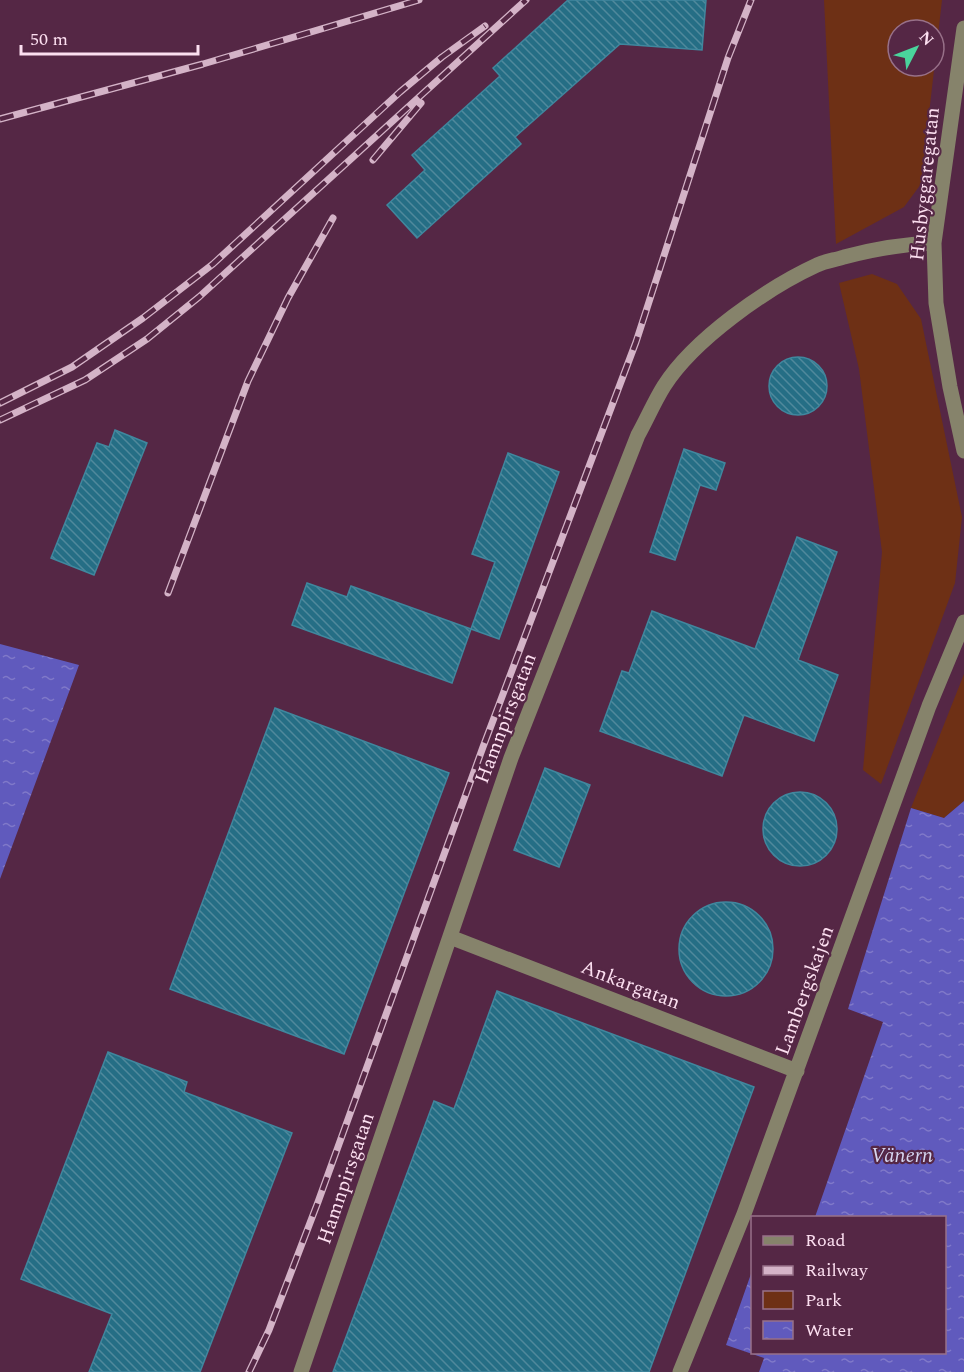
<svg xmlns="http://www.w3.org/2000/svg" width="964" height="1372" font-family="Spectral,serif">
  <style>
    .green { fill: #6e3015; fill-rule: evenodd }
    .water { fill: url(#water-ripples) }
    .building { fill: url(#building-back-hatch); stroke: #40879e; stroke-width: 1.5 }
    .lines { fill: none; stroke-linecap: round; stroke-linejoin: round }
    .minor { stroke: #86836b; stroke-width: 15 }
    .rail-casing { stroke: #d4b3c7; stroke-width: 7 }
    .rail { stroke: #552745; stroke-width: 4.5; stroke-dasharray: 14; stroke-linecap: butt }
    .labels { text-anchor: middle; stroke-width: 4.5; stroke-linejoin: round; paint-order: stroke }
    .street-label { font-size: 20px; fill: #fcdff0; stroke: #552745 }
    .water-label { font-size: 21px; font-style: italic; fill: #d5d6f1; stroke: #552745 }
  </style>
  <defs>
    <pattern id="water-ripples" width="26" height="14" patternUnits="userSpaceOnUse" patternTransform="scale(1.5)"><rect width="26" height="14" fill="#605abd"/><path d="M2 4q2-2 4 0t4 0M15 11q2-2 4 0t4 0" fill="none" stroke="#8079c9"/></pattern>
    <pattern id="building-back-hatch" width="6" height="6" patternUnits="userSpaceOnUse" patternTransform="scale(1.5)"><rect width="6" height="6" fill="#256e85"/><path d="M-1 5l2 2M0 0l6 6M5-1l2 2" fill="none" stroke="#50899c"/></pattern>
  </defs>
  <rect width="100%" height="100%" fill="#552745"/>
  <!-- green -->
  <path class="green" d="M824,0H942L921,184L904,207L836,244ZM898,30H934V66H898Z
    M872,274L897,284L921,319L962,517L955,583L881,784L863,770L882,552L859,369L839,283Z
    M964,674V801L944,818L911,808Z"/>
  <!-- water -->
  <path class="water" d="M0,644L79,665L0,879Z
    M964,801V1372H759L764,1358L726,1345L752,1271V1352H944V1218L815,1217L883,1022L848,1009L911,808L944,818Z"/>
  <!-- building -->
  <path class="building" d="M568,0H706L702,50L620,44L515,137L521,144L417,238L387,205L425,170L412,155L500,76L493,68Z
    M769 386a29 29 0 1 1 58 0a29 29 0 1 1-58 0Z
    M115,430L147,443L94,575L51,558L97,443L109,447Z
    M684,449L725,463L716,490L700,485L675,560L650,552Z
    M508,453L559,472L499,639L471,629L495,562L472,554Z
    M797,537L837,552L798,660L838,675L814,741L744,715L722,776L600,731L622,671L629,673L652,611L755,649Z
    M307,583L347,597L351,586L471,629L452,683L292,625Z
    M275,708L449,773L344,1054L170,989Z
    M545,768L590,785L559,867L514,850Z
    M763 829a37 37 0 1 1 74 0a37 37 0 1 1-74 0Z
    M679 949a47 47 0 1 1 94 0a47 47 0 1 1-94 0Z
    M497,991L754,1087L649,1372H333L434,1101L454,1109Z
    M108,1052L187,1082L184,1092L292,1133L200,1372H89L112,1314L21,1279Z"/>
  <g class="lines">
    <!-- minor -->
    <path class="minor" d="M964,28L934,243L936,303L950,387L964,451
      M450,937L797,1071
      M301,1372L511,758L638,435C647,419 654,402 664,386C694,339 767,288 817,265C825,261 835,260 844,257C874,249 903,244 934,243
      M680,1372L744,1214L929,706L964,622"/>
    <defs>
      <path id="rail" d="M0,119L203,64L419,0
        M373,160L421,103
        M0,403L72,367L143,318L213,264L400,92L442,57L485,26
        M0,420L85,380L147,339L199,297L526,0
        M168,593L248,381L288,298L333,218
        M249,1372L269,1330L318,1202L483,747L636,342L728,58L751,0"/>
    </defs>
    <!-- rail casing -->
    <use href="#rail" class="rail-casing"/>
    <!-- rail -->
    <use href="#rail" class="rail"/>
  </g>
  <g class="labels">
    <!-- street labels -->
    <g class="street-label">
      <text transform="translate(924 184) rotate(-84)" y="7">Husbyggaregatan</text>
      <text transform="translate(505 718) rotate(-69)" y="7">Hamnpirsgatan</text>
      <text transform="translate(631 984) rotate(21)" y="7">Ankargatan</text>
      <text transform="translate(804 990) rotate(-70)" y="7">Lambergskajen</text>
      <text transform="translate(345 1178) rotate(-71)" y="7">Hamnpirsgatan</text>
    </g>
    <!-- water labels -->
    <g class="water-label">
      <text x="902" y="1162">Vänern</text>
    </g>
  </g>
  <!-- legend -->
  <rect x="751" y="1216" width="195" height="138" fill="#552745" stroke="#987189" stroke-width="1.5"/>
  <rect x="763" y="1236" width="30" height="9" fill="#86836b" stroke="#987189" stroke-width="1.5"/>
  <text x="805" y="1246" font-size="18" fill="#fcdff0">Road</text>
  <rect x="763" y="1266" width="30" height="9" fill="#d4b3c7" stroke="#987189" stroke-width="1.5"/>
  <text x="805" y="1276" font-size="18" fill="#fcdff0">Railway</text>
  <rect x="763" y="1291" width="30" height="18" fill="#6e3015" stroke="#987189" stroke-width="1.5"/>
  <text x="805" y="1306" font-size="18" fill="#fcdff0">Park</text>
  <rect x="763" y="1321" width="30" height="18" fill="url(#water-ripples)" stroke="#987189" stroke-width="1.5"/>
  <text x="805" y="1336" font-size="18" fill="#fcdff0">Water</text>
  <!-- north arrow -->
  <g transform="translate(916 48) rotate(48)"><circle r="28" fill="#552745" stroke="#987189" stroke-width="1.5"/>
  <path d="M0-4.5L10 22L0 15L-10 22Z" fill="#4ad49c"/>
  <text y="-9" font-size="16" font-weight="bold" text-anchor="middle" fill="#fcdff0">N</text>
  </g>
  <!-- scale -->
  <path d="M21 45v9h177v-9" fill="none" stroke="#fcdff0" stroke-width="3"/>
  <text x="30" y="45" font-size="18" fill="#fcdff0" stroke="#552745" stroke-width="4.5" paint-order="stroke">50 m</text>
</svg>
